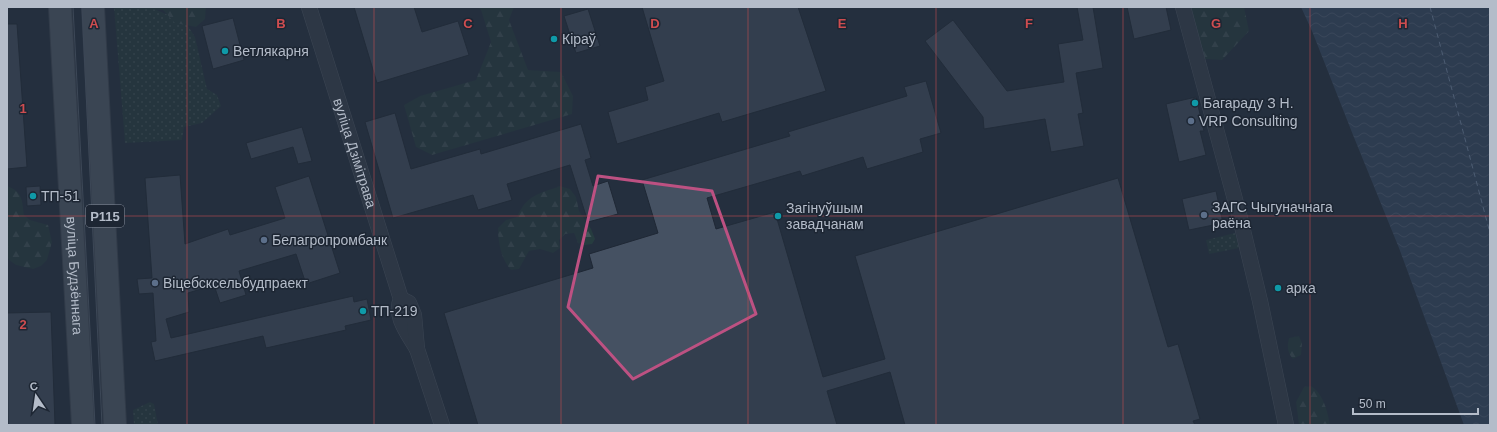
<svg xmlns="http://www.w3.org/2000/svg" width="1497" height="432" font-family="Helvetica,sans-serif">
  <style>
    .grass { fill: url(#grass-dots) }
    .forest { fill: url(#forest-firs) }
    .water { fill: url(#water-waves) }
    .lines { fill: none; stroke-linecap: round; stroke-linejoin: round }
    .ferry { stroke: #7c92b1; stroke-width: 1; stroke-dasharray: 5 4; stroke-linecap: butt }
    .building { fill: #455162; stroke: #1f2835 }
    .minor-casing { stroke: #565f6c; stroke-width: 16 }
    .primary-casing { stroke: #414a57; stroke-width: 24 }
    .minor { stroke: #38414e; stroke-width: 15 }
    .primary { stroke: #56606e; stroke-width: 22 }
    .tram { stroke: #5a6575; stroke-width: 1 }
    .marked { fill: none; stroke: #bd5182; stroke-width: 3; stroke-linejoin: round }
    .grid { fill: none; stroke: #ce4d50; stroke-width: 1; stroke-opacity: 0.55 }
    .culture-dot { fill: #0f9aa8; stroke: #1d2633; stroke-width: 1.5 }
    .service-dot { fill: #5c6f8a; stroke: #1d2633; stroke-width: 1.5 }
    .labels { text-anchor: middle; stroke-width: 3; stroke-linejoin: round; paint-order: stroke }
    .shield { fill: #1d2633; stroke: #878f9c; stroke-width: 1 }
    .shield-label { font-size: 13px; font-weight: bold; fill: #b4bcc9 }
    .poi-label { font-size: 14px; fill: #b4bcc9; stroke: #1d2633; text-anchor: start }
    .street-label { font-size: 14px; fill: #b4bcc9; stroke: #1d2633 }
    .grid-label { font-size: 13px; text-anchor: middle; font-weight: bold; fill: #ce4d50; stroke: #1d2633; stroke-width: 3; stroke-linejoin: round; paint-order: stroke }
  </style>
  <defs>
    <pattern id="grass-dots" width="8" height="8" patternUnits="userSpaceOnUse"><rect width="8" height="8" fill="#263c3f"/><path d="M2 2h.1M6 6h.1" fill="none" stroke="#435659" stroke-width="1.8" stroke-linecap="round"/></pattern>
    <pattern id="forest-firs" width="22" height="20" patternUnits="userSpaceOnUse"><rect width="22" height="20" fill="#263c3f"/><path d="M5 1l3.5 6h-7zM16 11l3.5 6h-7z" fill="#435659"/></pattern>
    <pattern id="water-waves" width="16" height="10" patternUnits="userSpaceOnUse"><rect width="16" height="10" fill="#394c67"/><path d="M0 5q4-4 8 0t8 0" fill="none" stroke="#53647b"/></pattern>
  </defs>
  <rect width="100%" height="100%" fill="#242f3e"/>
  <!-- grass -->
  <path class="grass" d="M114,7H150L186,23L195,37L207,89L217,95L221,106L202,123L184,127L182,140L125,143Z
    M1235,233L1239,248L1209,254L1206,240Z
    M150,402L154,404L158,425H134L133,410Z"/>
  <!-- forest -->
  <path class="forest" d="M143,7H206L205,19L196,27L175,23L163,10L142,9Z
    M478,7H514L509,20L528,70L561,72L573,96L572,114L432,155L416,147L404,105L420,96L476,80L491,42L481,10Z
    M1191,7H1244L1249,31L1222,60L1205,59Z
    M7,186C23,192 22,200 24,215L30,220L48,225L52,242L47,260L41,266L33,269L16,265L9,260L7,256Z
    M560,186L570,189L576,197L579,211L591,229L595,239L592,244L584,245L578,243L574,233L565,234L559,240L560,248L553,253L540,249L529,251L519,269L511,270C501,259 498,243 498,228L506,220L517,217C527,194 539,194 560,186Z
    M1299,336L1302,343L1301,355L1293,359C1287,352 1287,346 1289,338Z
    M1311,386C1323,393 1328,412 1330,425H1299L1296,402L1304,387Z"/>
  <!-- water -->
  <path class="water" d="M1301,7H1490V425H1464L1399,248L1353,135L1312,31Z"/>
  <g class="lines">
    <!-- ferry -->
    <path class="ferry" d="M1430,7L1490,233"/>
  </g>
  <!-- building -->
  <path class="building" d="M354,7H414L422,32L458,21L469,55L377,83Z
    M642,7H798L826,91L722,122L719,113L617,144L608,112L648,100L645,87L664,81Z
    M1077,7H1093L1103,68L1076,73L1083,113L1078,114L1084,146L1051,152L1045,119L984,129L983,117L925,41L953,20L1007,91L1064,82L1058,44L1083,40Z
    M1127,7H1166L1171,30L1134,39Z
    M588,9L600,46L576,53L564,16Z
    M233,18L244,60L213,69L202,26Z
    M7,24H17L27,167L7,169Z
    M926,81L941,133L920,139L923,152L867,169L863,157L802,176L800,171L707,198L716,229L775,212L823,377L885,359L855,256L1118,178L1168,347L1178,344L1200,419L1193,421L1195,425H905L890,372L827,391L837,425H478L444,313L593,268L589,254L658,233L642,180L790,136L788,132L907,96L904,87Z
    M1196,97L1204,131H1200L1206,155L1179,162L1166,104Z
    M395,113L411,169L480,149L481,154L581,124L591,158L585,160L593,186L608,181L618,214L588,222L570,165L507,184L512,200L478,210L473,195L393,218L365,122Z
    M302,127L312,161L298,164L293,147L251,159L246,143Z
    M180,175L185,244L228,229L230,235L285,218L275,187L309,176L340,273L306,284L296,254L239,271L246,295L220,303L214,285L188,293L189,312L166,319L171,338L353,296L354,302L367,299L371,320L345,326L346,330L266,348L263,336L155,361L151,342L156,341L153,293L139,294L137,279L152,278L145,178Z
    M40,186L41,205L27,206L26,187Z
    M1216,191L1223,223L1189,230L1182,199Z
    M51,312L55,425H8L7,313Z"/>
  <g class="lines">
    <defs>
      <g id="minor">
        <path id="s1" d="M309,7L401,299C393,316 409,335 417,349"/>
        <path d="M1183,7L1240,218L1260,301L1286,425"/>
        <path d="M401,299L409,303L414,315L417,349L442,425"/>
      </g>
      <g id="primary">
        <path id="s2" d="M60,7L83,425"/>
        <path d="M93,7L115,425"/>
      </g>
    </defs>
    <!-- minor casing -->
    <use href="#minor" class="minor-casing"/>
    <!-- primary casing -->
    <use href="#primary" class="primary-casing"/>
    <!-- minor -->
    <use href="#minor" class="minor"/>
    <!-- primary -->
    <use href="#primary" class="primary"/>
    <!-- tram -->
    <path class="tram" d="M73,7L95,425
      M82,7L102,425"/>
  </g>
  <!-- marked area -->
  <path d="M0 0H1497V432H0ZM598,176L712,191L756,314L633,379L568,307Z" fill="#242f3e" fill-opacity=".55" fill-rule="evenodd"/>
  <path class="marked" d="M598,176L712,191L756,314L633,379L568,307Z"/>
  <!-- grid -->
  <path class="grid" d="M187,7V425M374,7V425M561,7V425M748,7V425M936,7V425M1123,7V425M1310,7V425M7,216H1490"/>
  <!-- markers -->
  <g class="culture-dot">
    <circle cx="554" cy="39" r="4"/>
    <circle cx="225" cy="51" r="4"/>
    <circle cx="1195" cy="103" r="4"/>
    <circle cx="33" cy="196" r="4"/>
    <circle cx="778" cy="216" r="4"/>
    <circle cx="1278" cy="288" r="4"/>
    <circle cx="363" cy="311" r="4"/>
  </g>
  <g class="service-dot">
    <circle cx="1191" cy="121" r="4"/>
    <circle cx="1204" cy="215" r="4"/>
    <circle cx="264" cy="240" r="4"/>
    <circle cx="155" cy="283" r="4"/>
  </g>
  <g class="labels">
    <!-- shield labels -->
    <rect class="shield" x="86" y="205" width="38" height="22" rx="3"/>
    <g class="shield-label">
      <text x="105" y="221">Р115</text>
    </g>
    <!-- poi labels -->
    <g class="poi-label">
      <text x="562" y="44">Кіраў</text>
      <text x="233" y="56">Ветлякарня</text>
      <text x="1203" y="108">Багараду З Н.</text>
      <text x="1199" y="126">VRP Consulting</text>
      <text x="41" y="201">ТП-51</text>
      <text x="1212" y="212">ЗАГС Чыгуначнага<tspan x="1212" dy="16">раёна</tspan></text>
      <text x="786" y="213">Загінуўшым<tspan x="786" dy="16">завадчанам</tspan></text>
      <text x="272" y="245">Белагропромбанк</text>
      <text x="163" y="288">Віцебсксельбудпраект</text>
      <text x="1286" y="293">арка</text>
      <text x="371" y="316">ТП-219</text>
    </g>
    <!-- street labels -->
    <g class="street-label">
      <text dy="5" stroke="none"><textPath href="#s1" startOffset="153">вуліца Дзімітрава</textPath></text>
      <text dy="5" stroke="none"><textPath href="#s2" startOffset="269">вуліца Будзённага</textPath></text>
    </g>
  </g>
  <g class="grid-label">
    <text x="94" y="28">A</text>
    <text x="281" y="28">B</text>
    <text x="468" y="28">C</text>
    <text x="655" y="28">D</text>
    <text x="842" y="28">E</text>
    <text x="1029" y="28">F</text>
    <text x="1216" y="28">G</text>
    <text x="1403" y="28">H</text>
    <text x="23" y="113">1</text>
    <text x="23" y="329">2</text>
  </g>
  <!-- border -->
  <rect width="1497" height="432" fill="none" stroke="#b4bcc9" stroke-width="16"/>
  <!-- north arrow -->
  <g transform="translate(36 396) rotate(347)" stroke="#1d2633" stroke-width="3" paint-order="stroke">
  <path d="M0-3L7 15L0 10L-7 15Z" fill="#b4bcc9"/>
  <text y="-6" font-size="11" font-weight="bold" text-anchor="middle" fill="#b4bcc9">С</text>
  </g>
  <!-- scale -->
  <path d="M1353 408v6h125v-6" fill="none" stroke="#b4bcc9" stroke-width="2"/>
  <text x="1359" y="408" font-size="12" fill="#b4bcc9" stroke="#1d2633" stroke-width="3" paint-order="stroke">50 m</text>
</svg>
